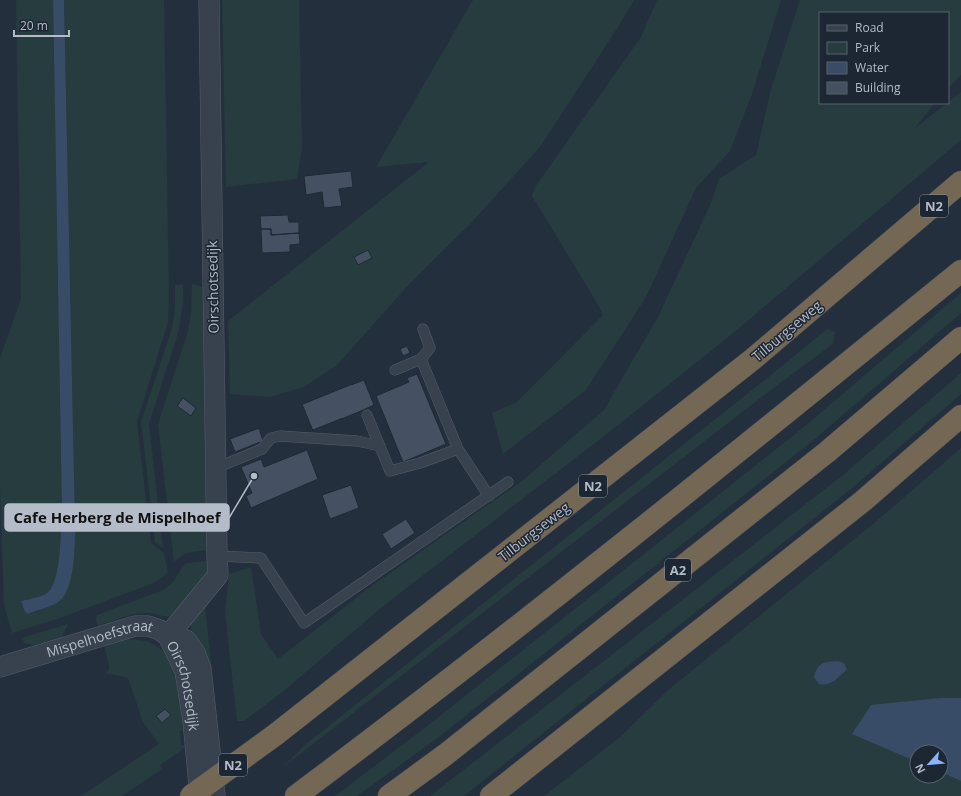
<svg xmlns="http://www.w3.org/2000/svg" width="961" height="796" font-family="'Open Sans',sans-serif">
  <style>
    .green { fill: #263c3f; fill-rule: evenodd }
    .water { fill: #394c67 }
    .building { fill: #455162; stroke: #1f2835 }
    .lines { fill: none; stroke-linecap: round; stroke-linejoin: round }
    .lane-casing { stroke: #565f6c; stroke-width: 11 }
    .street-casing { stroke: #565f6c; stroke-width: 21 }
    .highway-casing { stroke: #434c59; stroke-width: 23 }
    .lane { stroke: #38414e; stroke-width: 10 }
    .street { stroke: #38414e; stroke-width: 20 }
    .highway { stroke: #746855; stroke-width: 22 }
    .highway-bridge-casing { stroke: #434c59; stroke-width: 23; stroke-linecap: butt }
    .highway-bridge { stroke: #746855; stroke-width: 22 }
    .labels { text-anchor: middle; stroke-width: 3; stroke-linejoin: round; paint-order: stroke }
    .shield { fill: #1d2633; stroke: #878f9c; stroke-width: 1 }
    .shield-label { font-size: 13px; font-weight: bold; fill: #b4bcc9 }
    .street-label { font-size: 14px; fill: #b4bcc9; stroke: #1d2633 }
    .leader { fill: none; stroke: #b4bcc9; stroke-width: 1.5 }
    .callout-dot { fill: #b4bcc9; stroke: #1d2633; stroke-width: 1.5 }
    .callout { fill: #b4bcc9; stroke: #b4bcc9; stroke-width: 1.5 }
    .callout-label { font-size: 15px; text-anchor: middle; font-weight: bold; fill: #111 }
  </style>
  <rect width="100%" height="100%" fill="#242f3e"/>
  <!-- green -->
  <path class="green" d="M16,0H53L62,515C61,533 60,576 50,590C46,596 28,600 21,601L25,612L28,614C37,610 49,608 57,603C76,591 75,543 75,522L64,0H164L169,298L168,322L137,422L151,543L164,553L168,572L163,577L154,583L57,619L12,633L4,605L0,489V358L21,299Z
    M222,0H299L302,147L297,179L226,187Z
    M473,0H634L618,27L540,147L471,223L413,280L337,365L304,387L270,397L230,394L228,321L429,162L376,167Z
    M657,0H781L752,94L730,151L696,188L646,297L586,390L503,454L492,413L517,402L603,315L594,298L532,196L535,187L641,37Z
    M800,0H961V75L948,88V13H820V103H935L915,128L961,92V140L732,334L617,426L382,607L286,689L244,721H237L225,612L229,574L251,567L261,634L278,659L369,588L522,481L604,410L659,315L711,203L719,179L756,155L771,89Z
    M192,284L203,287L207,550C192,552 185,551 174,562L158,424L188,331L191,313Z
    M175,285H183V301L179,330L149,424L163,548L155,542L141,422L172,328L175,308Z
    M961,293V313L815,439L435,740L357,796H335L426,727L804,427Z
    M827,329L835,332L833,344L772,389L282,768L306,744L766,379Z
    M961,373V394L851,489L469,792L464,796H430L843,475Z
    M961,448V698H940L852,733L917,762V776H941V772L961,781V796H544L620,737L668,690L879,519ZM838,661L844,663L847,669L836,680L827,662Z
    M207,561L208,576L171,617C163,617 155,613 146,613C130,613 113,621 98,626L96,620L97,615L163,590L173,582L182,568L187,563Z
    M205,605L225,796H219L191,630V623Z
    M68,624L61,639L36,646L25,643L21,638Z
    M127,639L147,641L156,646L166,653L179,673L188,730L180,731L181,745H189L160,765L162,769L122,796H81L159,744L143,722L128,678L105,673L109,670V666L104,645Z"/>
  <!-- water -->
  <path class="water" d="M53,0H64L75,522C75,542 76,592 57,603C48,608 37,610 28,614L25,612L21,601C29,599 45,597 50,590C60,577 61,533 62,515Z
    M838,661L844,663L847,669C839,677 831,687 819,684L814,677C818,662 824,662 838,661Z
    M940,698H961V781L941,772V752H917V762L852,734L871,705Z"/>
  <!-- building -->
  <path class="building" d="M351,171L353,187L339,189L342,206L324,208L322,192L306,195L304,176Z
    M288,215L289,222H299V233L271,235V229H261L260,216Z
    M261,229H271V235L299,233L300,244L290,245V252L262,253Z
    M368,250L372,258L358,265L354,257Z
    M407,346L410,353L403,356L400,349Z
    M417,374L446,444L403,462L376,396L409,382L407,378Z
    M364,380L374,405L361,411V412V411L344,418L343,419V418L313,430V431L302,404H303L350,385L351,384V385Z
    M183,398L196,408L191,416L177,406Z
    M259,428L263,441L235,452L230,439Z
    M307,450L318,479L251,508L246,496L252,493L241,467L261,459L264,467Z
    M351,485L359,508L330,519L322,495Z
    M406,519L415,533L391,549L382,534Z
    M165,709L171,715L162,723L156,716Z"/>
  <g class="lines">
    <defs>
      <path id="lane" d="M423,329L430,348L421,359L458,449L489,496
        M395,370L421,359
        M367,415L390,471L420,463L458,449
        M216,468L262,449L271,438L280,436L357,441L380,446
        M217,556L261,558L304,623L508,482"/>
      <g id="street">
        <path d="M168,636L218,575L217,556L209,0"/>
        <path id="s1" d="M168,636L185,671L193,721L200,796"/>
        <path id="s2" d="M0,667L135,626H148L160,630L168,636L186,640L195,653L201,669L215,796"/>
      </g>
      <path id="highway" d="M275,735L753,359L961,182
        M296,796C522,627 742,449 961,271
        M389,796L445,755L827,452L961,338
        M491,796L863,501L961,416"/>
    </defs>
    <!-- lane casing -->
    <use href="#lane" class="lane-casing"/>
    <!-- street casing -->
    <use href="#street" class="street-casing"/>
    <!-- highway casing -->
    <use href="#highway" class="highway-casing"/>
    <!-- lane -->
    <use href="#lane" class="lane"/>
    <!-- street -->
    <use href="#street" class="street"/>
    <!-- highway -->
    <use href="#highway" class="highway"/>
    <defs>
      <path id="highway-bridge" d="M191,796L275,735"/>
    </defs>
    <!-- highway-bridge casing -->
    <use href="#highway-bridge" class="highway-bridge-casing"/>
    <!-- highway-bridge -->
    <use href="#highway-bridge" class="highway-bridge"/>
  </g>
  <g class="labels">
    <!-- shield labels -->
    <g class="shield">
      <rect x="920" y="195" width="28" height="22" rx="3"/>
      <rect x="579" y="475" width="28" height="22" rx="3"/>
      <rect x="665" y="559" width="26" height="22" rx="3"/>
      <rect x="219" y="754" width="28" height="22" rx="3"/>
    </g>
    <g class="shield-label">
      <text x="934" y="211">N2</text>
      <text x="593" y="491">N2</text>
      <text x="678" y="575">A2</text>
      <text x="233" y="770">N2</text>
    </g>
    <!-- street labels -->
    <g class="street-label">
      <text transform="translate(213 287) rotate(-91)" y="5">Oirschotsedijk</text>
      <text transform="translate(787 331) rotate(-40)" y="5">Tilburgseweg</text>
      <text transform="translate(534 532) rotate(-38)" y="5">Tilburgseweg</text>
      <text dy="5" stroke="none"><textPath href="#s2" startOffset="104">Mispelhoefstraat</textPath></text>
      <text dy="5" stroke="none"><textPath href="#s1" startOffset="53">Oirschotsedijk</textPath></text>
    </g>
  </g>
  <!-- callouts -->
  <path class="leader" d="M254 476L229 518"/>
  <circle class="callout-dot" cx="254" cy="476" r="4"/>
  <rect class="callout" x="5" y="504" width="224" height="27" rx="4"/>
  <g class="callout-label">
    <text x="117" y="523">Cafe Herberg de Mispelhoef</text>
  </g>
  <!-- legend -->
  <rect x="819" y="12" width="130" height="92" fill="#1d2633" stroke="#59626f"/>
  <rect x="827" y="25" width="20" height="6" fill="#38414e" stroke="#59626f"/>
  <text x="855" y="32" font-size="12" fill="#b4bcc9">Road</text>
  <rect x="827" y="42" width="20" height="12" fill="#263c3f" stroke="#59626f"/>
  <text x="855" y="52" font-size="12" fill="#b4bcc9">Park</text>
  <rect x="827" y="62" width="20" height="12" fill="#394c67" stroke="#59626f"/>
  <text x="855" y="72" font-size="12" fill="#b4bcc9">Water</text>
  <rect x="827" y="82" width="20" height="12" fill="#455162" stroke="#59626f"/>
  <text x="855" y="92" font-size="12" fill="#b4bcc9">Building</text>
  <!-- north arrow -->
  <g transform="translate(929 764) rotate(243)"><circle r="19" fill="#1d2633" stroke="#59626f"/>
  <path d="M0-3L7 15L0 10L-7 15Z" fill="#8ab4f8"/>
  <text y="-6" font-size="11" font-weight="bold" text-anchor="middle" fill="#b4bcc9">N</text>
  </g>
  <!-- scale -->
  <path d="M14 30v6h55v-6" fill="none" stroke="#b4bcc9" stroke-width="2"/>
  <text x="20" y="30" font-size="12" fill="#b4bcc9" stroke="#1d2633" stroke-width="3" paint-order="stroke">20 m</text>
</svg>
